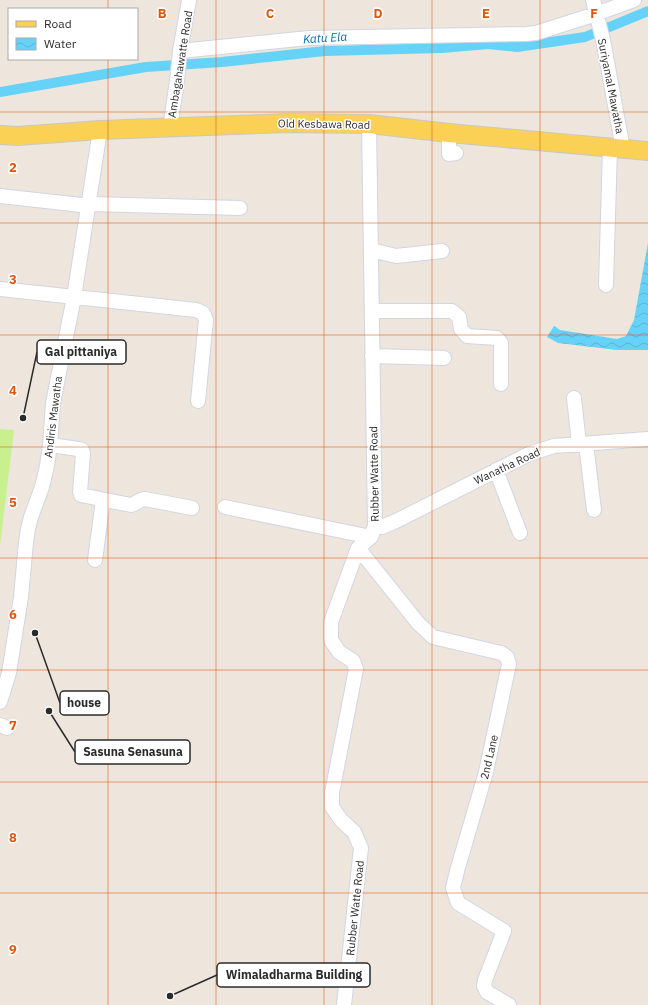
<svg xmlns="http://www.w3.org/2000/svg" width="648" height="1005" font-family="'IBM Plex Sans',sans-serif">
  <style>
    .pitch { fill: #c8f08f }
    .water { fill: url(#water-waves) }
    .lines { fill: none; stroke-linecap: round; stroke-linejoin: round }
    .canal { stroke: #67d2f7; stroke-width: 10 }
    .minor-casing { stroke: #d1d5e4; stroke-width: 16 }
    .major-casing { stroke: #c8c8c8; stroke-width: 20 }
    .minor { stroke: #fff; stroke-width: 14 }
    .major { stroke: #fad154; stroke-width: 18 }
    .grid { fill: none; stroke: #df570e; stroke-width: 1; stroke-opacity: 0.55 }
    .labels { text-anchor: middle; stroke-width: 3; stroke-linejoin: round; paint-order: stroke }
    .street-label { font-size: 11px; fill: #2b2b2b; stroke: #fff }
    .water-label { font-size: 12px; font-style: italic; fill: #046fa5; stroke: #fff }
    .grid-label { font-size: 13px; text-anchor: middle; font-weight: bold; fill: #df570e; stroke: #fff; stroke-width: 3; stroke-linejoin: round; paint-order: stroke }
    .leader { fill: none; stroke: #2b2b2b; stroke-width: 1.5 }
    .callout-dot { fill: #2b2b2b; stroke: #fff; stroke-width: 1.5 }
    .callout { fill: #fff; stroke: #2b2b2b; stroke-width: 1.5 }
    .callout-label { font-size: 12px; text-anchor: middle; font-weight: bold; fill: #2b2b2b }
  </style>
  <defs>
    <pattern id="water-waves" width="16" height="10" patternUnits="userSpaceOnUse"><rect width="16" height="10" fill="#67d2f7"/><path d="M0 5q4-4 8 0t8 0" fill="none" stroke="#5ab4d4"/></pattern>
  </defs>
  <rect width="100%" height="100%" fill="#eee6dc"/>
  <!-- pitch -->
  <path class="pitch" d="M0,429L14,430L0,546Z"/>
  <!-- water -->
  <path class="water" d="M648,243V350H617L558,343L547,337L554,326L560,330L617,339L626,336L634,320Z"/>
  <g class="lines">
    <!-- canal -->
    <path class="canal" d="M0,92L146,67L222,62L325,51L442,48L488,44L517,47L585,37L648,11"/>
    <defs>
      <path id="minor" d="M593,0L603,40L623,149
        M180,51L309,38L527,34L536,33L596,14L634,0
        M170,128L177,81L180,51L189,0
        M449,133V154L456,153
        M0,196L81,205L89,204L240,208
        M371,250L396,256L442,251
        M606,285L610,148
        M0,289L196,310L203,313L206,320L198,401
        M372,311H452L459,317L461,329L467,336L497,338L501,343V384
        M372,356L444,358
        M574,398L579,444
        M586,444L594,510
        M50,445L79,449L82,450L83,454L80,492L81,495L131,505C136,504 140,499 145,499L192,508
        M496,470L520,533
        M225,507L371,537
        M375,526L382,527L396,521L529,454L554,446L648,439
        M358,548L418,623L433,637L501,653L507,657L509,664L486,772L457,871L453,888L458,903L504,931L485,980L484,986L487,992L509,1005
        M95,560L103,500
        M0,702L9,673L21,597L26,542L28,529L31,517L42,487L47,466L50,445L53,403L74,297L100,130
        M0,725L7,728
        M344,1005L361,848L354,832L341,820L332,807V793L356,669L353,661L339,652L331,640V622L358,548L371,537L375,526L369,124"/>
      <path id="major" d="M0,135L18,136L100,130L289,123L369,124L449,133L648,151"/>
    </defs>
    <!-- minor casing -->
    <use href="#minor" class="minor-casing"/>
    <!-- major casing -->
    <use href="#major" class="major-casing"/>
    <!-- minor -->
    <use href="#minor" class="minor"/>
    <!-- major -->
    <use href="#major" class="major"/>
  </g>
  <!-- grid -->
  <path class="grid" d="M108,0V9M216,0V1005M324,0V1005M432,0V1005M540,0V1005M108,59V1005M0,112H648M0,223H648M0,335H648M0,447H648M0,558H648M0,670H648M0,782H648M0,893H648"/>
  <g class="labels">
    <!-- street labels -->
    <g class="street-label">
      <text transform="translate(180 64) rotate(-81)" y="4">Ambagahawatte Road</text>
      <text transform="translate(611 86) rotate(79)" y="4">Suriyamal Mawatha</text>
      <text transform="translate(324 124) rotate(1)" y="4">Old Kesbawa Road</text>
      <text transform="translate(53 417) rotate(-83)" y="4">Andiris Mawatha</text>
      <text transform="translate(507 466) rotate(-25)" y="4">Wanatha Road</text>
      <text transform="translate(374 474) rotate(-91)" y="4">Rubber Watte Road</text>
      <text transform="translate(489 757) rotate(-77)" y="4">2nd Lane</text>
      <text transform="translate(355 908) rotate(-84)" y="4">Rubber Watte Road</text>
    </g>
    <!-- water labels -->
    <g class="water-label">
      <text transform="translate(325 38) rotate(-4)" y="4">Katu Ela</text>
    </g>
  </g>
  <g class="grid-label">
    <text x="162" y="18">B</text>
    <text x="270" y="18">C</text>
    <text x="378" y="18">D</text>
    <text x="486" y="18">E</text>
    <text x="594" y="18">F</text>
    <text x="13" y="172">2</text>
    <text x="13" y="284">3</text>
    <text x="13" y="395">4</text>
    <text x="13" y="507">5</text>
    <text x="13" y="619">6</text>
    <text x="13" y="730">7</text>
    <text x="13" y="842">8</text>
    <text x="13" y="954">9</text>
  </g>
  <!-- callouts -->
  <path class="leader" d="M23 418L37 352M35 633L60 703M49 711L75 752M170 996L217 975"/>
  <g class="callout-dot">
    <circle cx="23" cy="418" r="4"/>
    <circle cx="35" cy="633" r="4"/>
    <circle cx="49" cy="711" r="4"/>
    <circle cx="170" cy="996" r="4"/>
  </g>
  <g class="callout">
    <rect x="37" y="340" width="89" height="24" rx="4"/>
    <rect x="60" y="691" width="49" height="24" rx="4"/>
    <rect x="75" y="740" width="115" height="24" rx="4"/>
    <rect x="217" y="963" width="153" height="24" rx="4"/>
  </g>
  <g class="callout-label">
    <text x="81" y="356">Gal pittaniya</text>
    <text x="84" y="707">house</text>
    <text x="133" y="756">Sasuna Senasuna</text>
    <text x="294" y="979">Wimaladharma Building</text>
  </g>
  <!-- legend -->
  <rect x="8" y="8" width="130" height="52" fill="#ffffff" stroke="#aaaaaa"/>
  <rect x="16" y="21" width="20" height="6" fill="#fad154" stroke="#aaaaaa"/>
  <text x="44" y="28" font-size="12" fill="#2b2b2b">Road</text>
  <rect x="16" y="38" width="20" height="12" fill="url(#water-waves)" stroke="#aaaaaa"/>
  <text x="44" y="48" font-size="12" fill="#2b2b2b">Water</text>
</svg>
